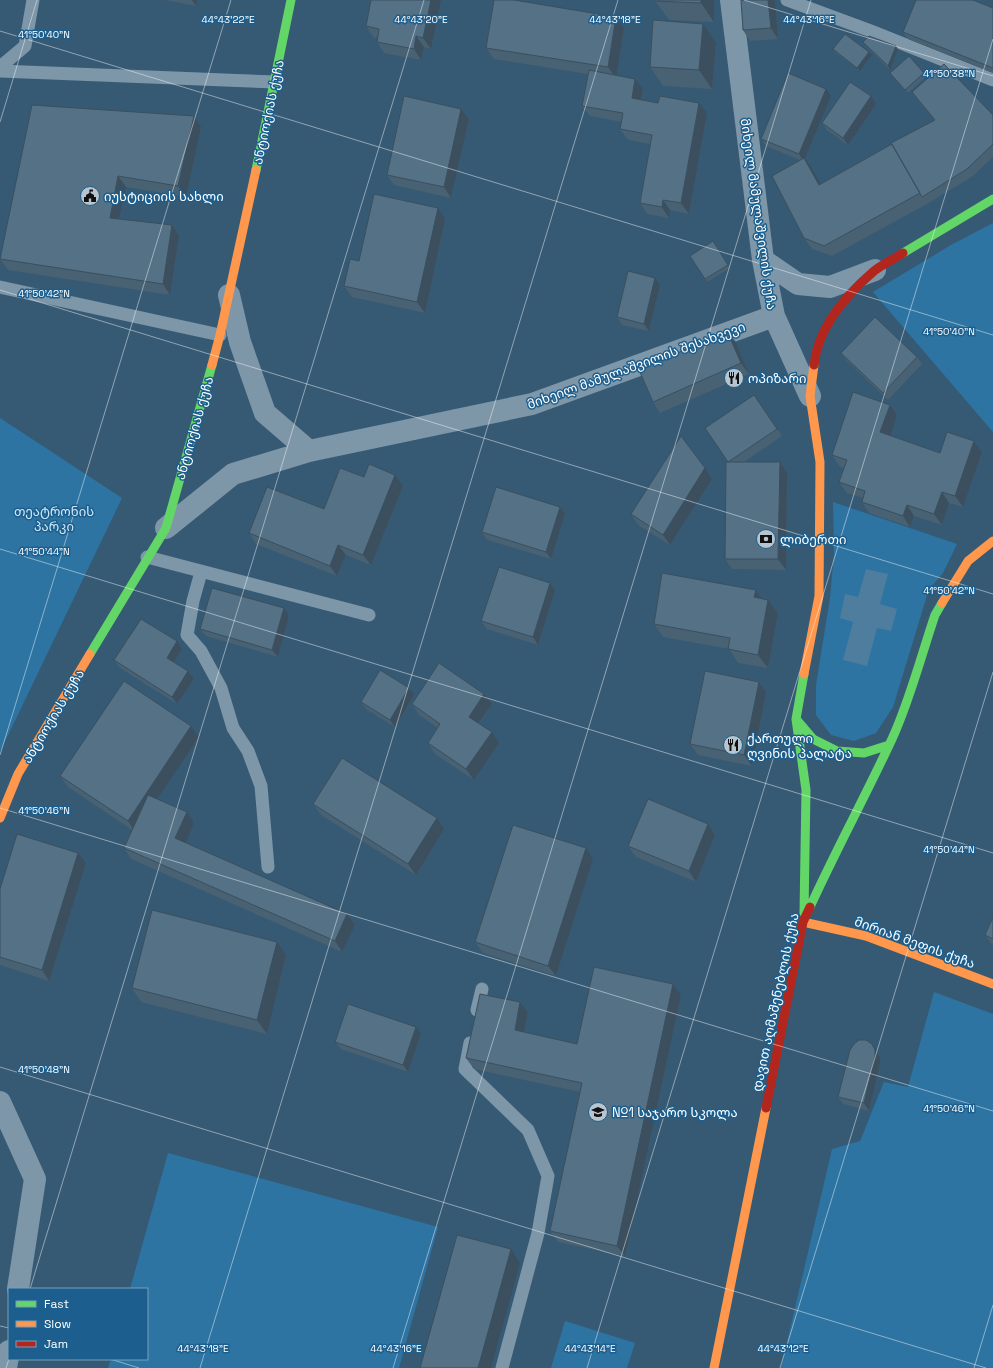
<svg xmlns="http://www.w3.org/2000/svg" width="993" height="1368" font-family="'Space Grotesk','Noto Sans Georgian',sans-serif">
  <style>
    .green { fill: #2d74a3 }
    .water { fill: #4f7d9d }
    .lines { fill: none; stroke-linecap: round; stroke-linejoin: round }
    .lane { stroke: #7d96a8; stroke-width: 13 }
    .street { stroke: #7d96a8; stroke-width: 22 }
    .fast { stroke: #63d668; stroke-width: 9 }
    .slow { stroke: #ff974d; stroke-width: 9 }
    .jam { stroke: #b3261e; stroke-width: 9 }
    .wall { fill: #486173 }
    .shaded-wall { fill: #3b4f5e }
    .building { fill: #547186; stroke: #3b4f5e }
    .ticks { fill: none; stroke: #fff; stroke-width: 1; stroke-opacity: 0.45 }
    .labels { text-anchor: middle; stroke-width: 3; stroke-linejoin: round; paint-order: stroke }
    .street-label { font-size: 13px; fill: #fff; stroke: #1c5f8e }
    .poi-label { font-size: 13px; fill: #fff; stroke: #1c5f8e; text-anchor: start }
    .park-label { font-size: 13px; fill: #d0e9fa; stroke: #1c5f8e }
    .ticks-label { font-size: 10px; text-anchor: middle; fill: #fff; stroke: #1c5f8e; stroke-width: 3; stroke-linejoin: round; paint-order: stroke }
  </style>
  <rect width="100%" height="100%" fill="#365a74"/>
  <!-- green -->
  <path class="green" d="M993,223V432L873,292L951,245Z
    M0,418L122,498L0,752Z
    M833,502L957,544L943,573L929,589L893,707L876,733L854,741L831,735L816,715V685L830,598L834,554Z
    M934,992L993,1014V1368H781L832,1149L860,1141L884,1082L908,1087Z
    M168,1153L438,1227L399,1368H108L111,1359H147V1289H130Z
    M565,1321L635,1343L627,1368H551Z"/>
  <!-- water -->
  <path class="water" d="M866,569L888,574L880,604L897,609L891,631L877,628L867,666L843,660L853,622L840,618L845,594L858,597Z"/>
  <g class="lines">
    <!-- lane -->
    <path class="lane" d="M787,0L871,31L993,80
      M0,67L25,46L33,0
      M0,71L275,82
      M0,287L220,335
      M147,557L369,615
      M201,572L193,601L187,635L201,651L221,688L233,728L248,751L261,786L268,867
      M477,1010L482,989
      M470,1043L465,1069L528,1130L548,1176L538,1233L502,1368"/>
    <!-- street -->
    <path class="street" d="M731,0L763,260L774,316L810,396
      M763,260L798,284L830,287L875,270
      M229,295L240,342L265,413L309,451
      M166,528L233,474L309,451L532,404L774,316
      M0,1102L35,1179L18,1289
      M6,1368L9,1351"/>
    <!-- fast -->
    <path class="fast" d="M256,170L291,0
      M903,253L993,199
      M90,654L166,528L212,365
      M796,719L813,739L837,751L864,753L889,745
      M810,907C836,850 866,795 892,739C910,700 921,656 935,615L942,603
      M804,913L806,790L796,719L804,674"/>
    <!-- slow -->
    <path class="slow" d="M212,365L220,335L256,170
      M942,603L968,561L993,541
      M804,674L819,596L820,462L810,396L814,365
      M0,818L18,774L90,654
      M803,922L866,936L993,984
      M714,1368L766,1108"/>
    <!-- jam -->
    <path class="jam" d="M814,365C818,327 846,295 874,271C883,264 894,259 903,253
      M766,1108L803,922L810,907"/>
  </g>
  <!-- wall -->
  <path class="wall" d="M165,0H197L196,6Z
    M441,0L431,49L424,47L421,60L384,53L377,42V38L373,37L366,26Z
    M714,0V22L669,20L655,1Z
    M741,0H775L778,39L750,41L743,30Z
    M993,8V73L908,39L903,32Z
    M624,28L616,75L643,89L641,100L707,113L689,214L670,210L669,218L647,214L640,203L651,144L628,140L620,129L622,122L590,116L582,106L588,74L494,59L486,48Z
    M863,42L896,46L898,50L890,70L866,46Z
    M716,43L712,89L663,86L650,67Z
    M833,49L869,52L872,55L860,71L836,53Z
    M890,73H924L927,76L908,93Z
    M912,92L993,115V157L973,176L927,204L832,256L812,249L804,238L800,160L766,146L761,139L831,96L805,158L812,168L820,184L935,120L917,99Z
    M876,104L848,145L827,130L822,123Z
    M32,105L201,127L186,197L126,187L119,219L179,236L170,295L8,270L0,259Z
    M469,119L451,198L394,185L387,175Z
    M445,219L425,313L352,297L344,286Z
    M713,241L730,268L707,282L690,256Z
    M660,285L649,331L622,325L617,317Z
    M735,341L749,374L660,413L653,402Z
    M841,353L917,357L922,364L888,400L846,360Z
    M754,395L782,436L744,462H780L787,473L786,570L732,569L725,559L728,462Z
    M890,405L897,415L890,435L940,453L974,441L982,452L963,507L949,503L942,525L914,516L910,527L869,513L862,502L863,498L847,493L839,482L844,468L839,466L832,455Z
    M705,468L712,479L670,545L638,525L631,514Z
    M364,477L403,486L371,565L346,555L337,576L256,544L249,533L324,509Z
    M560,507L565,514L551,559L487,540L482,532Z
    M550,583L555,590L538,645L487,629L481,621Z
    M756,590L762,598L768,600L778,613L768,668L738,663L729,649L663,637L654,624Z
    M289,616L278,657L206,636L200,629Z
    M182,649L174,662L194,679L177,704L120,668L114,660Z
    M766,692L752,766L698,755L690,744Z
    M484,694L492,704L479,724L499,743L474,780L435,754L428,743L438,728L419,715L412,704Z
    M414,695L395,727L366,709L361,702Z
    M199,737L157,799L194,823L185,843L347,914L355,925L342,952L131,859L124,848L132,830L68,787L60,776Z
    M313,804L444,829L416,875L321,815Z
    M715,835L696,882L636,857L628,846Z
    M586,848L593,859L556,976L483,953L475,942Z
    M78,853L86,863L49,981L0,965V889Z
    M993,917V946L985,935Z
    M286,955L267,1034L141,1002L132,988Z
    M673,984L681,995L625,1256L558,1242L550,1231L580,1092L474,1069L466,1058L520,1002L528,1013L524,1032L577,1044Z
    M421,1034L408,1072L341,1049L335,1042Z
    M877,1051L880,1057V1063L869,1111L843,1104L838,1097Z"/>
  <!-- shaded-wall -->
  <path class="shaded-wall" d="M192,0H197L196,6Z
    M431,0H441L431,49L423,38Z
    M701,0H714V22L701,3Z
    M768,0H775L778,39L771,28Z
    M616,17L624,28L616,78L608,67Z
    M703,24L716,43L712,89L699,70Z
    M416,36L424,47L421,60L414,49Z
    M896,46L898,50L890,70L888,66Z
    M869,52L872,55L860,71L857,68Z
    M635,79L643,89L639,109L632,98Z
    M826,89L831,96L805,158L812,168L826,195L799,154Z
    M871,96L876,104L848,145L843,138Z
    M699,103L707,113L689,214L681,203Z
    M461,109L469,119L451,198L444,187Z
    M194,116L201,127L186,197L178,186Z
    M118,176L126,187L117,228L110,218Z
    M663,200L670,210L669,218L662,207Z
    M438,208L445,219L425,313L417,302Z
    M172,225L179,236L170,295L163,284Z
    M655,278L660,285L649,331L644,324Z
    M727,331L735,341L749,374L741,363Z
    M890,405L897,415L888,443L880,432Z
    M974,441L982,452L963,507L955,496Z
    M780,462L787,473L786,570L778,559Z
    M705,468L712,479L670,545L663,535Z
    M395,475L403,486L371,565L363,555Z
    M942,492L949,503L942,525L934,514Z
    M907,505L914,516L910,527L903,516Z
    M560,507L565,514L551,559L546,552Z
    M338,545L346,555L337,576L330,566Z
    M550,583L555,590L538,645L533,637Z
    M756,590L766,604L754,597Z
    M768,600L778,613L768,668L758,655Z
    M284,608L289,616L278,657L272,650Z
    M177,641L182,649L172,665L167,658Z
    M188,671L194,679L177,704L172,697Z
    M759,682L766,692L752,766L744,755Z
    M409,688L414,695L395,727L390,720Z
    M484,694L492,704L476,727L469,717Z
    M191,726L199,737L135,832L128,821Z
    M492,732L499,743L474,780L466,769Z
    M187,812L194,823L183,849L175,838Z
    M437,818L444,829L416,875L408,864Z
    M708,824L715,835L696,882L689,871Z
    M586,848L593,859L556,976L548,966Z
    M78,853L86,863L49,981L42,970Z
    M347,914L355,925L342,952L335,941Z
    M277,942L286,955L267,1034L257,1020Z
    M673,984L681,995L625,1256L617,1246Z
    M520,1002L528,1013L522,1041L515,1030Z
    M416,1027L421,1034L408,1072L403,1065Z
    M872,1044L880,1057V1063L869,1111L864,1103Z
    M511,1249L520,1263L491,1368H478Z"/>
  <!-- building -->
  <path class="building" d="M371,0H431L423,38L416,36L414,49L377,42L379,29L366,26Z
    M494,0H514L616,17L608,67L486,48Z
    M655,0H701V3L655,1Z
    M741,0H768L771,28L743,30Z
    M916,0H973L993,8V68L903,32Z
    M653,20L703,24L699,70L650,67Z
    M845,34L869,52L857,68L833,49Z
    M869,36L896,46L888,66L863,42Z
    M909,56L924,73L905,90L890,73Z
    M944,64L993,115V144L967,169L922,197L891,143L935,120L912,92Z
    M589,70L635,79L632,98L658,103L660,96L699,103L681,203L663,200L662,207L640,203L652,135L620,129L623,113L582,106Z
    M788,73L826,89L799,154L761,139Z
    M850,82L871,96L843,138L822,123Z
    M404,96L461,109L444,187L387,175Z
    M32,105L194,116L178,186L118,176L110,218L172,225L163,284L0,259Z
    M892,144L920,193L824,246L804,238L772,176L804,158L819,185Z
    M374,194L438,208L417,302L344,286L350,259L359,261Z
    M713,241L728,265L705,279L690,256Z
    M628,271L655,278L644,324L617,317Z
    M875,317L917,357L883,393L841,353Z
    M727,331L741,363L653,402L639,370Z
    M853,392L890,405L880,432L940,453L947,432L974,441L955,496L942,492L934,514L907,505L903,516L862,502L865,491L839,482L847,460L832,455Z
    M754,395L777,429L728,462L705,428Z
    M681,436L705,468L663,535L631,514Z
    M726,462H780L778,559H725Z
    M369,464L395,475L363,555L338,545L330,566L249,533L267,487L324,509L340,468L364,477Z
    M496,487L560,507L546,552L482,532Z
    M499,567L550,583L533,637L481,621Z
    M662,573L756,590L754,597L768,600L758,655L728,649L730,638L654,624Z
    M212,588L284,608L272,650L200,629Z
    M141,619L177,641L167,658L188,671L172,697L114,660Z
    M439,663L484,694L469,717L492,732L466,769L428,743L440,724L412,704Z
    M380,670L409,688L390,720L361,702Z
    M705,671L759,682L744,755L690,744Z
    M124,681L191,726L128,821L60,776Z
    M342,758L437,818L408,864L313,804Z
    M148,795L187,812L175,838L347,914L335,941L124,848Z
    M648,799L708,824L689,871L628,846Z
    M513,825L586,848L548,966L475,942Z
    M17,834L78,853L42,970L0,957V889Z
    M152,910L277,942L257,1020L132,988Z
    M993,917V939L985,935Z
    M594,967L673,984L617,1246L550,1231L582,1083L466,1058L480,994L520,1002L515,1030L577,1044Z
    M348,1004L416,1027L403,1065L335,1042Z
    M859,1040H866L872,1044L875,1050V1056L864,1103L838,1097L850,1050L854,1044Z
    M457,1235L511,1249L478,1368H420Z"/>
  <!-- ticks -->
  <path class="ticks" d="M744,0L993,76M0,31L993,335M0,122L37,0M0,290L993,594M0,549L993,853M0,755L231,0M0,808L993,1111M0,1067L986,1368M30,1289L424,0M0,1326L9,1328M110,1359L139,1368M6,1368L9,1359M200,1368L618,0M393,1368L811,0M587,1368L993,39M780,1368L993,672M974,1368L993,1305"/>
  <!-- icons -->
  <defs>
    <symbol id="civic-disc" viewBox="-11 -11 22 22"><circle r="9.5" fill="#b9c5ce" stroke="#1c5f8e"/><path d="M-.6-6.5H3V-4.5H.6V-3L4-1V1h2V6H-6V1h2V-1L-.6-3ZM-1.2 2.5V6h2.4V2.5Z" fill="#111"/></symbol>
    <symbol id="restaurant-disc" viewBox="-11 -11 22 22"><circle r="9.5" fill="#b9c5ce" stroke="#1c5f8e"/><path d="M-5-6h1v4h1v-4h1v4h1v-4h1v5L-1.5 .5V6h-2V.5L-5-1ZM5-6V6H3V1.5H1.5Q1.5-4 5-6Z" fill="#111"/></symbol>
    <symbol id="bank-disc" viewBox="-11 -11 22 22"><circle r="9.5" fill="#b9c5ce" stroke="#1c5f8e"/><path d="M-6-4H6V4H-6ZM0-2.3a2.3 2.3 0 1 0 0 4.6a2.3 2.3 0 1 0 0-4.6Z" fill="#111"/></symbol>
    <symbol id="school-disc" viewBox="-11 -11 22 22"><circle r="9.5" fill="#b9c5ce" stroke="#1c5f8e"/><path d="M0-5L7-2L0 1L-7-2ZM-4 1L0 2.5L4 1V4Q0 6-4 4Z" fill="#111"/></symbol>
  </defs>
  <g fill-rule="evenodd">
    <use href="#civic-disc" x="79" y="185" width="22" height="22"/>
    <use href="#restaurant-disc" x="723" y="367" width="22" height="22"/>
    <use href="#bank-disc" x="755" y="528" width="22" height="22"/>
    <use href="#restaurant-disc" x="722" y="734" width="22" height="22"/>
    <use href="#school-disc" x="587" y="1101" width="22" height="22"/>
  </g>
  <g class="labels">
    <!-- street labels -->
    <g class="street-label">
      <text transform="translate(268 112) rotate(-78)" y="5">ანტიოქიას ქუჩა</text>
      <text transform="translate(759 214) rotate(82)" y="5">მიხეილ მამულაშვილის ქუჩა</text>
      <text transform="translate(636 365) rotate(-20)" y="5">მიხეილ მამულაშვილის შესახვევი</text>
      <text transform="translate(194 428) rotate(-74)" y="5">ანტიოქიას ქუჩა</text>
      <text transform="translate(53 716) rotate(-59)" y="5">ანტიოქიას ქუჩა</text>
      <text transform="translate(915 942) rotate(20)" y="5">მირიან მეფის ქუჩა</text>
      <text transform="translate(775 1002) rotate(-78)" y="5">დავით აღმაშენებლის ქუჩა</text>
    </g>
    <!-- poi labels -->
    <g class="poi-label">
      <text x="104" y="201">იუსტიციის სახლი</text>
      <text x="748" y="383">ოპიზარი</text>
      <text x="780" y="544">ლიბერთი</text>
      <text x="747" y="743">ქართული<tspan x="747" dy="15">ღვინის პალატა</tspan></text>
      <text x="612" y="1117">№1 საჯარო სკოლა</text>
    </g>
    <!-- park labels -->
    <g class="park-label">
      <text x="54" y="516">თეატრონის<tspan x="54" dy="15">პარკი</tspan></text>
    </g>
  </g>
  <g class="ticks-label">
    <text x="228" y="23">44°43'22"E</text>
    <text x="421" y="23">44°43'20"E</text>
    <text x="615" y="23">44°43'18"E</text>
    <text x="809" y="23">44°43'16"E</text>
    <text x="44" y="38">41°50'40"N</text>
    <text x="949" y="77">41°50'38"N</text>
    <text x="44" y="297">41°50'42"N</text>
    <text x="949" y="335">41°50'40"N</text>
    <text x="44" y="555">41°50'44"N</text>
    <text x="949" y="594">41°50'42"N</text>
    <text x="44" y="814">41°50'46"N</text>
    <text x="949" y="853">41°50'44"N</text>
    <text x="44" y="1073">41°50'48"N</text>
    <text x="949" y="1112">41°50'46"N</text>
    <text x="203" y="1352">44°43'18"E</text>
    <text x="396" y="1352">44°43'16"E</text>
    <text x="590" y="1352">44°43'14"E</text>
    <text x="783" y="1352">44°43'12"E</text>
  </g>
  <!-- legend -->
  <rect x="8" y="1288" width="140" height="72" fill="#1c5f8e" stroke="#779fbb"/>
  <rect x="16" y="1301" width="20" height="6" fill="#63d668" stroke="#779fbb"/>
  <text x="44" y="1308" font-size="12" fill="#ffffff">Fast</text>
  <rect x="16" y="1321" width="20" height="6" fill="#ff974d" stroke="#779fbb"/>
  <text x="44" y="1328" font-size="12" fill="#ffffff">Slow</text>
  <rect x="16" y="1341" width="20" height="6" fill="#b3261e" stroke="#779fbb"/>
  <text x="44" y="1348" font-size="12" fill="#ffffff">Jam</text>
</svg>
